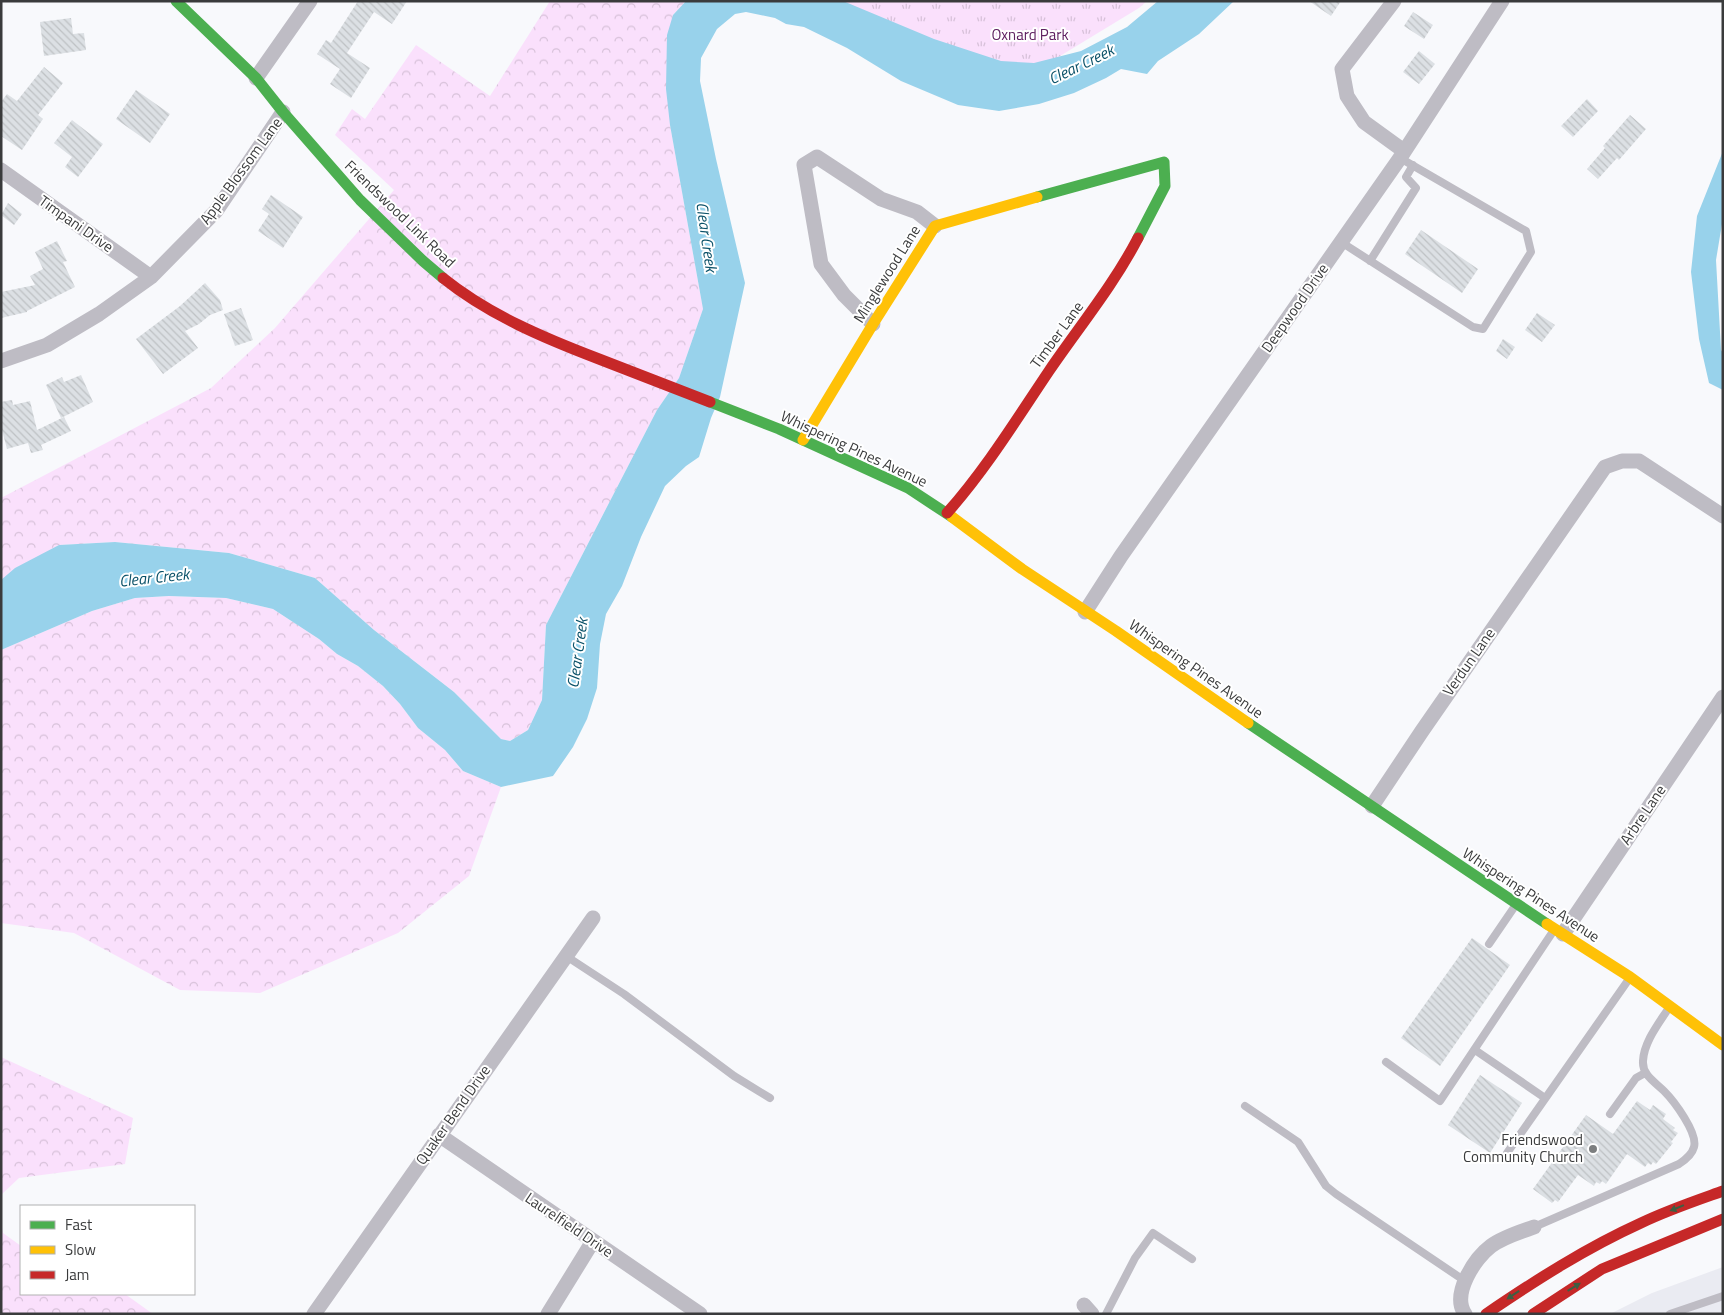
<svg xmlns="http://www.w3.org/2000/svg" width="1724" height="1315" font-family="'Titillium Web',sans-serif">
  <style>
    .built { fill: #eaebf2 }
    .forest { fill: url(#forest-crowns) }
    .park { fill: url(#park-tufts) }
    .water { fill: #98d2eb }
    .building { fill: url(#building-back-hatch) }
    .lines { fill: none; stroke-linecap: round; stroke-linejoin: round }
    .lane { stroke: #bebcc4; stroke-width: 8 }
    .street { stroke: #bebcc4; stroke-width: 15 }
    .fast { stroke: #4caf50; stroke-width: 11 }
    .slow { stroke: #ffc107; stroke-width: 11 }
    .jam { stroke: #c62828; stroke-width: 11 }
    .oneway { fill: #3f5e42 }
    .poi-dot { fill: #7c7e7f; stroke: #fff; stroke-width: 2 }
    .labels { text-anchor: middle; stroke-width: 4; stroke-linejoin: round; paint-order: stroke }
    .park-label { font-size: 15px; fill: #5f2161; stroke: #fff }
    .street-label { font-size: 15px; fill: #3a3b3c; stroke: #fff }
    .poi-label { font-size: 15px; fill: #3a3b3c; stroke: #fff; text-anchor: end }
    .water-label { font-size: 16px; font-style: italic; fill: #0a5168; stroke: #fff }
  </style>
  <defs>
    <pattern id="forest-crowns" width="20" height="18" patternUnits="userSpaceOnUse" patternTransform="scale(1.25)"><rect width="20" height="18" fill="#fae0fc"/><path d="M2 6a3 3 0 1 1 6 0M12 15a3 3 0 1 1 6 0" fill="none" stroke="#d7c1d9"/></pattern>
    <pattern id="park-tufts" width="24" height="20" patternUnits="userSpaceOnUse" patternTransform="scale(1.25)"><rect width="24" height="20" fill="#fae0fc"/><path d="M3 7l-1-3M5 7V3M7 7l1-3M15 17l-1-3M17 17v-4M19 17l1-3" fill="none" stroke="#d7c1d9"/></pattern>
    <pattern id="building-back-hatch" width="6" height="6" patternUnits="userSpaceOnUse" patternTransform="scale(1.25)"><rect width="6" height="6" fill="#dce0e4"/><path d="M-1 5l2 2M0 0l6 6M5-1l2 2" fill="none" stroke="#bec1c4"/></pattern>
  </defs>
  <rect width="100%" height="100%" fill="#f8f9fc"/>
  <!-- built -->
  <path class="built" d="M1723,1267V1314H1610L1652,1293Z"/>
  <!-- forest -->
  <path class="forest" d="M550,1H686L673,15L670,125L703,309L679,378L657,410L546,625L542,700L528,730L510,741L501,739L454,692L374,630L315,578L229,553L115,542L59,545L1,580V498L211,388L275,328L394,190L335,135L352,109L365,119L416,45L490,96Z
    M169,596L226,598L273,609L319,639L337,654L358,666L383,686L400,704L418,728L445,750L463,771L501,787L469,876L398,933L260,993L180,990L74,933L1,923V650L92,611L135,598Z
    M1,1057L133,1118L125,1164L19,1178L1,1195Z
    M1,1223L3,1233L21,1246V1294H125L153,1314H1Z"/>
  <!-- park -->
  <path class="park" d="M839,1H1147L1139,8L1037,70L965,59Z"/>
  <!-- water -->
  <path class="water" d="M686,1H843L934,39L1001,61L1034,63L1081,51L1127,27L1158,1H1234L1199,34L1158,61L1147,74L1121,69L1106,78L1074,93L1039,104L999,111L958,105L901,81L847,48L804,27L786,24L775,18L746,12L735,14L717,29L701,58L700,81L716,159L745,283L720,397L711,418L699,457L686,466L665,486L641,537L622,586L606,614L600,644L597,688L587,719L573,747L553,776L501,787L463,771L445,750L418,728L400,704L383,686L358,666L337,654L319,639L273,609L226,598L169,596L135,598L92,611L1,650V580L15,568L59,545L115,542L229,553L315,578L374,630L454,692L501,739L510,741L528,730L542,700L546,625L657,410L679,378L703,309L670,125L666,89L667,35L673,15Z
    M1723,151V218L1716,260L1721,350L1723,353V390L1709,383L1699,339L1691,272L1697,216Z"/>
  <!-- building -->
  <path class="building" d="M358,1H407L392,24L374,12L347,53L370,68L351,98L330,84L340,69L317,54L326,40L331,43Z
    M1309,1H1341L1331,16Z
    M1413,12L1433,25L1424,39L1404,26Z
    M71,18L73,34L84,33L86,50L44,56L40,22Z
    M1419,51L1435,64L1419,84L1403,72Z
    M44,67L63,83L38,115L43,119L22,150L1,136V102L7,94L17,101Z
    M136,90L170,114L150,143L116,119Z
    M1587,99L1598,111L1573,137L1561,126Z
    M1630,115L1646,129L1619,160L1617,158L1598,179L1587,169L1605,148L1603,146Z
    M72,120L103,144L78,177L65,167L72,157L54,143Z
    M271,195L303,217L283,248L258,231L269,214L262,209Z
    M8,203L22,214L14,225L1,215Z
    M1421,230L1478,269L1462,293L1405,254Z
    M57,241L67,261L63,262L75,287L27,311V312L1,318V292L35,285L30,276L43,269L35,252Z
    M205,283L220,300L223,310L210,315L199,324L185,331L198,348L163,374L136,339L180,306Z
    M241,308L253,340L235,346L224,314Z
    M1537,313L1555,325L1542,342L1525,330Z
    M1503,339L1515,347L1507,359L1496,351Z
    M81,375L93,402L61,418L46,385L62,377L64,382Z
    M12,400L13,405L30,401L37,430L64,417L71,431L41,445L43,450L31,453L28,443L7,449L1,426V402Z
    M1472,938L1510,965L1440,1066L1401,1038Z
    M1480,1075L1522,1103L1490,1153L1448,1125Z
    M1637,1101L1650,1110L1653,1105L1666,1114L1663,1119L1675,1128L1673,1130L1678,1133L1671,1142L1673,1143L1656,1164L1653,1162L1651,1165L1648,1163L1645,1167L1627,1154L1606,1184L1602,1181L1600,1184L1596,1182L1594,1186L1578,1175L1558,1202L1555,1200L1552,1203L1533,1189L1586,1115L1613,1134Z"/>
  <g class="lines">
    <!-- lane -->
    <path class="lane" d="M1341,242L1473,327L1483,329L1531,252L1526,231L1400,158
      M1370,261L1416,188L1406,177L1413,165
      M1489,944L1515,906
      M566,956L624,994L734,1076L770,1098
      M1475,1050L1545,1098
      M1386,1062L1440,1101L1554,930
      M1245,1106L1298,1142L1326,1186L1336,1194L1465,1281
      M1610,1114L1636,1078L1645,1073
      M1507,1153L1629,979
      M1534,1227L1679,1164C1685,1160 1692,1155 1694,1147C1698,1133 1674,1101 1664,1091C1655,1082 1642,1075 1643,1061C1644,1041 1660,1022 1670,1006
      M1106,1314L1135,1258L1153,1233L1192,1259
      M1670,1314L1723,1296"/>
    <!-- street -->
    <path class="street" d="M1394,1L1342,69L1347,96L1364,122L1404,151
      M256,78L310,1
      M1,170L151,277
      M873,324L844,295L821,264L804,165L817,157L881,199L917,212L935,226
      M1,361L47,345L99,314L151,277L216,211L283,112
      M1085,612L1121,556L1400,158L1502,1
      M1372,806L1422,731L1605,467L1622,461H1639L1723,516
      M1563,934L1723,697
      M439,1135L700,1314
      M1084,1305L1092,1314
      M314,1314L593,918
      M548,1314L593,1241
      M1465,1314C1451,1294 1475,1258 1491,1246C1503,1237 1520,1232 1534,1227"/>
    <!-- fast -->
    <path class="fast" d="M176,1L256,78L283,112L360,200L423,261L443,278
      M1037,197L1164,162L1165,186L1138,238
      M710,402L779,429L908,488L952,517
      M1248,723L1547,924"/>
    <!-- slow -->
    <path class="slow" d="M803,440L873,324L935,226L1037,197
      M952,517L1022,569L1116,631L1248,723
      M1547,924L1630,977L1723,1045"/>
    <!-- jam -->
    <path class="jam" d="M443,278C489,315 544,338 599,359C636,373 673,388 710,402
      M947,513C986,469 1016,420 1049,371C1079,327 1113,286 1138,238
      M1486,1314C1536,1280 1586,1248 1641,1223C1668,1210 1695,1201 1723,1191
      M1533,1314L1602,1269L1723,1219"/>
  </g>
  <!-- one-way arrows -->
  <defs><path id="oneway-solid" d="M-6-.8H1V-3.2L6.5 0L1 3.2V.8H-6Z" transform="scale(1.25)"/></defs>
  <g class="oneway">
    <use href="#oneway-solid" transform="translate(1677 1208) rotate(158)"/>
    <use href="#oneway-solid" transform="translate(1574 1287) rotate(-31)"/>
    <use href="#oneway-solid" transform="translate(1513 1295) rotate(146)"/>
  </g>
  <!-- markers -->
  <circle class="poi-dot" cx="1593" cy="1149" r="5"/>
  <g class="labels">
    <!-- park labels -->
    <g class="park-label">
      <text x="1030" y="40">Oxnard Park</text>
    </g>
    <!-- street labels -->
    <g class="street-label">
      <text transform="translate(241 171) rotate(-54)" y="5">Apple Blossom Lane</text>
      <text transform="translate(400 214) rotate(44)" y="5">Friendswood Link Road</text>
      <text transform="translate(76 224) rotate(35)" y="5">Timpani Drive</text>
      <text transform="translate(887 274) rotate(-58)" y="5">Minglewood Lane</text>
      <text transform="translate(1295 308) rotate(-55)" y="5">Deepwood Drive</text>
      <text transform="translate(1057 335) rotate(-54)" y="5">Timber Lane</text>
      <text transform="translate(854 449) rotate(25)" y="5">Whispering Pines Avenue</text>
      <text transform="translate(1469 662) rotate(-55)" y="5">Verdun Lane</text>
      <text transform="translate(1196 669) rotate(35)" y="5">Whispering Pines Avenue</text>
      <text transform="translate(1643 815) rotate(-56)" y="5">Arbre Lane</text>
      <text transform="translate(1531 895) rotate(33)" y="5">Whispering Pines Avenue</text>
      <text transform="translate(453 1115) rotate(-55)" y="5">Quaker Bend Drive</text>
      <text transform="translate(569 1225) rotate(34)" y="5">Laurelfield Drive</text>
    </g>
    <!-- poi labels -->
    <g class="poi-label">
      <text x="1583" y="1145">Friendswood<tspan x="1583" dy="17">Community Church</tspan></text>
    </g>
    <!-- water labels -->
    <g class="water-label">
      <text transform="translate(1081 64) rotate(-26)" y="6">Clear Creek</text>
      <text transform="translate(707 237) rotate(82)" y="6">Clear Creek</text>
      <text transform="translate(154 577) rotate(-6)" y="6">Clear Creek</text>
      <text transform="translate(577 653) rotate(-82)" y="6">Clear Creek</text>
    </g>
  </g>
  <!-- border -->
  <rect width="1724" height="1315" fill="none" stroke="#3a3b3c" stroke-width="5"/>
  <!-- legend -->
  <rect x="20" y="1205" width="175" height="90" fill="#ffffff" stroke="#b0b1b1"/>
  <rect x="30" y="1221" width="25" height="8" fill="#4caf50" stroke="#b0b1b1"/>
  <text x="65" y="1230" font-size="15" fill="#3a3b3c">Fast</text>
  <rect x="30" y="1246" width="25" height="8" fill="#ffc107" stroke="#b0b1b1"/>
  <text x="65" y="1255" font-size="15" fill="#3a3b3c">Slow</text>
  <rect x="30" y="1271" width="25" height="8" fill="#c62828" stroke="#b0b1b1"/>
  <text x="65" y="1280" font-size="15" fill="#3a3b3c">Jam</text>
</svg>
